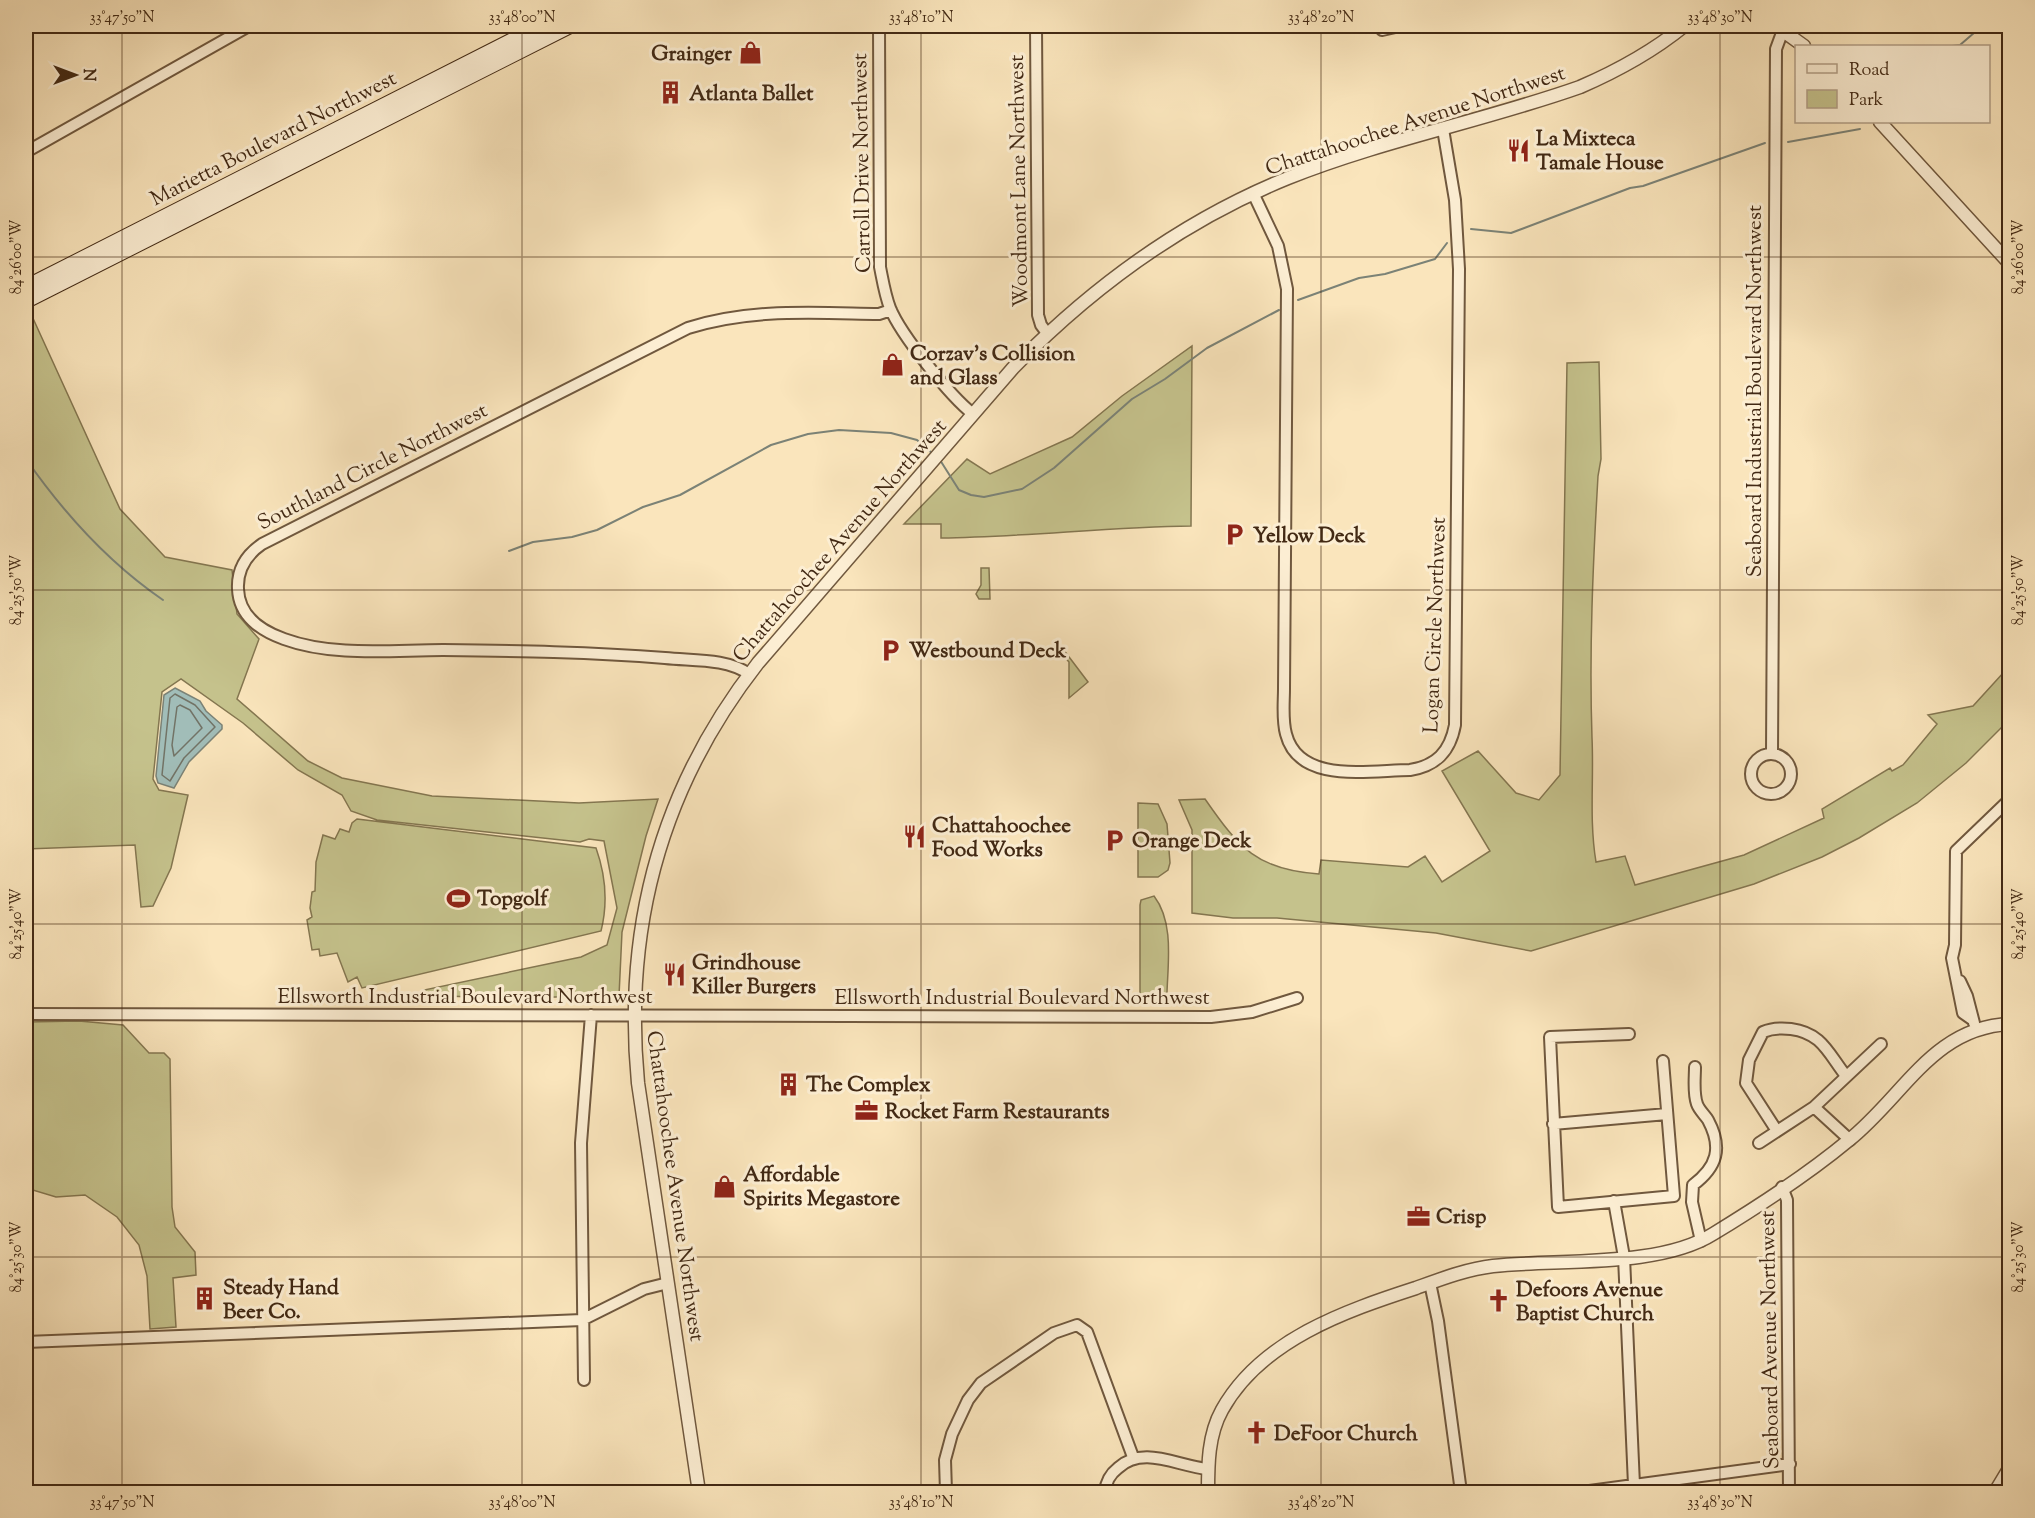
<svg xmlns="http://www.w3.org/2000/svg" width="2035" height="1518" font-family="'Sorts Mill Goudy',serif">
  <style>
    .green { fill: #c5c28c; stroke: #847650; stroke-width: 1.5 }
    .water { fill: #a1bdb8; stroke: #7b8276; stroke-width: 1.5 }
    .lines { fill: none; stroke-linecap: round; stroke-linejoin: round }
    .shore { stroke: #727366; stroke-width: 1.5 }
    .stream { stroke: #7b8276; stroke-width: 2 }
    .minor-casing { stroke: #70583e; stroke-width: 14 }
    .tertiary-casing { stroke: #70583e; stroke-width: 15 }
    .secondary-casing { stroke: #422914; stroke-width: 16 }
    .minor { stroke: #fceed3; stroke-width: 10 }
    .tertiary { stroke: #fceed3; stroke-width: 12 }
    .secondary { stroke: #fceed3; stroke-width: 14 }
    .ticks { fill: none; stroke: #422914; stroke-width: 1.5; stroke-opacity: 0.45 }
    .labels { text-anchor: middle; stroke-width: 6; stroke-linejoin: round; paint-order: stroke }
    .poi-label { font-size: 21px; font-weight: bold; fill: #422914; stroke: #fceed3; text-anchor: start }
    .street-label { font-size: 21px; fill: #422914; stroke: #fceed3 }
    .neatline { fill: none; stroke: #422914; stroke-width: 2 }
    .ticks-label { font-size: 15px; text-anchor: middle; fill: #422914 }
  </style>
  <rect width="100%" height="100%" fill="#fae5bc"/>
  <filter id="stains"><feTurbulence type="fractalNoise" baseFrequency=".00333" numOctaves="4"/><feColorMatrix values="0 0 0 0 .2 0 0 0 0 .09 0 0 0 0 .02 0 0 0 .5 -.17"/></filter>
  <radialGradient id="worn" r=".72"><stop offset=".6" stop-color="#630" stop-opacity="0"/><stop offset="1" stop-color="#630" stop-opacity=".3"/></radialGradient>
  <!-- green -->
  <path class="green" d="M26,303L120,509L165,557L232,570L237,614L259,639L237,699L308,761L342,778L432,796L579,803L658,799L646,836L622,932L619,996L495,998L424,995V990L581,957L607,945L617,908L604,841L589,839L580,842L377,820L351,811L342,795L298,770L243,723L181,679L162,692L153,779L159,790L188,795L171,868L153,906L141,907L135,845L26,849Z
    M1192,346L1191,526C1108,527 1025,537 941,538V524H904L967,459L990,474L1072,437L1122,396Z
    M1599,362L1601,459L1598,476C1593,564 1589,650 1592,738C1594,779 1589,820 1596,862L1625,856L1635,885L1744,855L1824,818L1822,809L1890,768L1892,771L1903,765L1937,724L1928,715L1973,706L2004,672L2009,676V720L1966,763L1917,803L1859,838L1822,857L1754,884L1531,951L1436,933L1277,918H1233L1192,913V830L1179,800L1205,799C1239,848 1257,870 1319,874L1321,860L1408,867L1425,856L1442,882L1490,851L1442,771L1478,751L1516,793L1539,800L1560,775L1567,363Z
    M981,568H989L990,599H979L976,594L981,585Z
    M1063,649L1088,682L1069,698V662L1060,652Z
    M1138,803L1158,804L1167,824L1170,863L1168,870L1158,877H1138Z
    M357,819L596,848C606,876 608,903 601,931L362,988L357,977L348,982L337,953L320,956L319,949L312,950L307,920L312,917L310,908L312,892L315,891L316,862L323,835L335,839L340,829L349,832L352,823Z
    M1154,896C1174,922 1168,962 1167,992L1163,996V1003L1140,1004V905L1141,900Z
    M79,1021L123,1025L149,1053H164L170,1059L172,1207L175,1227L195,1252L196,1275L173,1278L176,1327L150,1329L147,1276L139,1245L117,1217L85,1195L56,1197L26,1188V1022Z"/>
  <!-- water -->
  <path class="water" d="M175,688L200,701L206,711L222,725V729L189,762L174,788L158,783L156,776L164,695Z"/>
  <g class="lines">
    <!-- shore -->
    <path class="shore" d="M175,694L195,705L215,727L184,758L170,781L162,775L170,698Z
      M180,705L190,710L202,728L174,756L172,745L177,707Z"/>
    <!-- stream -->
    <path class="stream" d="M1952,46L1960,45L1982,26
      M1788,142L1860,129
      M1471,229L1511,233L1630,188L1643,186L1765,143
      M1298,300L1359,278L1385,274L1435,259L1447,243
      M26,459C63,512 109,563 163,600
      M940,460L959,490L971,495L984,497L1022,489L1054,468L1132,399L1165,379L1207,348L1279,310
      M509,551L533,542L572,537L597,530L643,507L680,495L771,445L808,434L839,430L891,433L917,440L933,454"/>
    <defs>
      <path id="minor" d="M879,26L880,267C883,282 885,295 890,308C901,335 950,396 973,414
        M1036,26L1038,315L1041,325L1047,333
        M1382,26V30L1400,26
        M26,152L249,26
        M1253,193L1278,246L1287,289L1284,688C1284,703 1282,720 1286,734C1299,785 1371,770 1410,770C1436,766 1450,752 1455,725L1459,269L1455,200L1443,129
        M749,674C726,658 693,661 665,658C591,652 517,651 443,650C392,650 333,657 284,639C261,631 239,616 238,589C237,570 246,555 262,544L688,328C751,308 814,313 879,314L891,310
        M1751 774a20 20 0 1 1 40 0a20 20 0 1 1-40 0Z
        M1772,754L1776,49L1783,30
        M1960,981L1967,996L1974,1023
        M26,1014L1211,1017L1252,1012L1297,998
        M1973,1020L1963,1013L1952,958L1955,945L1956,851L2009,800
        M1629,1034L1550,1037L1558,1207L1674,1196L1663,1061
        M1695,1067C1695,1078 1693,1093 1697,1104C1699,1110 1705,1115 1708,1120C1723,1148 1717,1167 1693,1185L1692,1202L1701,1241
        M1814,1107L1850,1140
        M1553,1124L1667,1114
        M1777,1131L1746,1083L1749,1060L1763,1032C1772,1028 1782,1028 1791,1029C1822,1033 1828,1053 1846,1076
        M1759,1143L1814,1107L1881,1044
        M1782,1187L1787,1200L1789,1492
        M1614,1201L1624,1257L1634,1485
        M1430,1283L1438,1321L1461,1492
        M26,1342L582,1320L644,1289L668,1283
        M584,1380L581,1143L591,1015
        M946,1492L945,1460L952,1434L968,1400L981,1383L1054,1333L1077,1325L1087,1332L1133,1457
        M1105,1492C1106,1482 1109,1475 1118,1468C1143,1445 1177,1466 1208,1469
        M1582,1492L1790,1464"/>
      <path id="tertiary" d="M1776,26L1804,46
        M1880,122L2010,264
        M699,1492L638,1083C623,927 661,787 758,663L1013,368C1092,287 1182,221 1288,178C1383,140 1484,121 1580,87C1617,71 1652,52 1684,26
        M1208,1492C1208,1465 1208,1435 1222,1410C1261,1340 1345,1311 1416,1288C1441,1279 1467,1269 1493,1266C1558,1259 1659,1268 1713,1234C1759,1206 1807,1175 1849,1140C1904,1096 1933,1027 2010,1024
        M1995,1492L2010,1467"/>
      <path id="secondary" d="M26,287L540,26
        M26,301L570,26"/>
    </defs>
    <!-- minor casing -->
    <use href="#minor" class="minor-casing"/>
    <!-- tertiary casing -->
    <use href="#tertiary" class="tertiary-casing"/>
    <!-- secondary casing -->
    <use href="#secondary" class="secondary-casing"/>
    <!-- minor -->
    <use href="#minor" class="minor"/>
    <!-- tertiary -->
    <use href="#tertiary" class="tertiary"/>
    <!-- secondary -->
    <use href="#secondary" class="secondary"/>
  </g>
  <!-- ticks -->
  <path class="ticks" d="M122,26V1492M522,26V1492M921,26V1492M1321,26V1492M1720,26V1492M26,257H2010M26,590H2010M26,924H2010M26,1257H2010"/>
  <!-- icons -->
  <defs>
    <symbol id="shop-bare" viewBox="-9 -9 18 18"><path d="M-5-2.5h2.3a2.7 3.5 0 0 1 5.4 0H5L5.5 6h-11ZM-1.5-2.5h3a1.5 2.3 0 0 0-3 0Z" fill="#8f2418" stroke="#fceed3" stroke-width="2.5" paint-order="stroke"/></symbol>
    <symbol id="building-bare" viewBox="-9 -9 18 18"><path d="M-4-6H4V6H1V3H-1V6H-4ZM-2.5-4.3h1.7v1.8h-1.7ZM.8-4.3h1.7v1.8H.8ZM-2.5-1h1.7V.8h-1.7ZM.8-1h1.7V.8H.8Z" fill="#8f2418" stroke="#fceed3" stroke-width="2.5" paint-order="stroke"/></symbol>
    <symbol id="restaurant-bare" viewBox="-9 -9 18 18"><path d="M-5-6h1v4h1v-4h1v4h1v-4h1v5L-1.5 .5V6h-2V.5L-5-1ZM5-6V6H3V1.5H1.5Q1.5-4 5-6Z" fill="#8f2418" stroke="#fceed3" stroke-width="2.5" paint-order="stroke"/></symbol>
    <symbol id="parking-bare" viewBox="-9 -9 18 18"><path d="M-3.5-5.5H1a3.5 3.5 0 0 1 0 7H-1V5.5H-3.5ZM-1-3.4V-.6H.8a1.4 1.4 0 0 0 0-2.8Z" fill="#8f2418" stroke="#fceed3" stroke-width="2.5" paint-order="stroke"/></symbol>
    <symbol id="stadium-bare" viewBox="-9 -9 18 18"><path d="M0-5a6.5 5 0 1 0 0 10a6.5 5 0 1 0 0-10ZM-3.5-1.8h7v3.6h-7Z" fill="#8f2418" stroke="#fceed3" stroke-width="2.5" paint-order="stroke"/></symbol>
    <symbol id="office-bare" viewBox="-9 -9 18 18"><path d="M-6-3h4V-5.5h4V-3h4V5H-6ZM-1-4.5V-3h2v-1.5ZM-6 0V1H6V0Z" fill="#8f2418" stroke="#fceed3" stroke-width="2.5" paint-order="stroke"/></symbol>
    <symbol id="church-bare" viewBox="-9 -9 18 18"><path d="M-1.2-6h2.4v3.5h3.3v2.4h-3.3V6h-2.4V-.1h-3.3v-2.4h3.3Z" fill="#8f2418" stroke="#fceed3" stroke-width="2.5" paint-order="stroke"/></symbol>
  </defs>
  <g fill-rule="evenodd">
    <use href="#shop-bare" x="734" y="36" width="33" height="33"/>
    <use href="#building-bare" x="654" y="76" width="33" height="33"/>
    <use href="#restaurant-bare" x="1502" y="134" width="33" height="33"/>
    <use href="#shop-bare" x="876" y="348" width="33" height="33"/>
    <use href="#parking-bare" x="1218" y="518" width="33" height="33"/>
    <use href="#parking-bare" x="874" y="634" width="33" height="33"/>
    <use href="#restaurant-bare" x="898" y="820" width="33" height="33"/>
    <use href="#parking-bare" x="1098" y="824" width="33" height="33"/>
    <use href="#stadium-bare" x="442" y="882" width="33" height="33"/>
    <use href="#restaurant-bare" x="658" y="958" width="33" height="33"/>
    <use href="#building-bare" x="772" y="1068" width="33" height="33"/>
    <use href="#office-bare" x="850" y="1094" width="33" height="33"/>
    <use href="#shop-bare" x="708" y="1170" width="33" height="33"/>
    <use href="#office-bare" x="1402" y="1200" width="33" height="33"/>
    <use href="#building-bare" x="188" y="1282" width="33" height="33"/>
    <use href="#church-bare" x="1482" y="1284" width="33" height="33"/>
    <use href="#church-bare" x="1240" y="1416" width="33" height="33"/>
  </g>
  <g class="labels">
    <!-- poi labels -->
    <g class="poi-label">
      <text x="732" y="60" text-anchor="end">Grainger</text>
      <text x="689" y="100">Atlanta Ballet</text>
      <text x="1536" y="145">La Mixteca<tspan x="1536" dy="24">Tamale House</tspan></text>
      <text x="910" y="360">Corzav's Collision<tspan x="910" dy="24">and Glass</tspan></text>
      <text x="1253" y="542">Yellow Deck</text>
      <text x="909" y="657">Westbound Deck</text>
      <text x="932" y="832">Chattahoochee<tspan x="932" dy="24">Food Works</tspan></text>
      <text x="1132" y="847">Orange Deck</text>
      <text x="477" y="905">Topgolf</text>
      <text x="692" y="969">Grindhouse<tspan x="692" dy="24">Killer Burgers</tspan></text>
      <text x="806" y="1091">The Complex</text>
      <text x="885" y="1118">Rocket Farm Restaurants</text>
      <text x="743" y="1181">Affordable<tspan x="743" dy="24">Spirits Megastore</tspan></text>
      <text x="1436" y="1223">Crisp</text>
      <text x="223" y="1294">Steady Hand<tspan x="223" dy="24">Beer Co.</tspan></text>
      <text x="1516" y="1296">Defoors Avenue<tspan x="1516" dy="24">Baptist Church</tspan></text>
      <text x="1274" y="1440">DeFoor Church</text>
    </g>
    <!-- street labels -->
    <g class="street-label">
      <text transform="translate(1415 120) rotate(-18)" y="7">Chattahoochee Avenue Northwest</text>
      <text transform="translate(273 138) rotate(-27)" y="7">Marietta Boulevard Northwest</text>
      <text transform="translate(861 163) rotate(-91)" y="7">Carroll Drive Northwest</text>
      <text transform="translate(1018 181) rotate(-91)" y="7">Woodmont Lane Northwest</text>
      <text transform="translate(1754 391) rotate(-90)" y="7">Seaboard Industrial Boulevard Northwest</text>
      <text transform="translate(372 466) rotate(-27)" y="7">Southland Circle Northwest</text>
      <text transform="translate(839 540) rotate(-49)" y="7">Chattahoochee Avenue Northwest</text>
      <text transform="translate(1434 625) rotate(-88)" y="7">Logan Circle Northwest</text>
      <text x="465" y="1003">Ellsworth Industrial Boulevard Northwest</text>
      <text x="1022" y="1004">Ellsworth Industrial Boulevard Northwest</text>
      <text transform="translate(676 1186) rotate(82)" y="7">Chattahoochee Avenue Northwest</text>
      <text transform="translate(1769 1340) rotate(-91)" y="7">Seaboard Avenue Northwest</text>
    </g>
  </g>
  <!-- margin -->
  <rect width="2035" height="1518" fill="none" stroke="#fae5bc" stroke-width="66"/>
  <!-- legend -->
  <rect x="1795" y="45" width="195" height="78" fill="#fceed3" stroke="#b29f87" stroke-width="1.5"/>
  <rect x="1807" y="64" width="30" height="9" fill="#fceed3" stroke="#b29f87" stroke-width="1.5"/>
  <text x="1849" y="75" font-size="18" fill="#422914">Road</text>
  <rect x="1807" y="90" width="30" height="18" fill="#c5c28c" stroke="#b29f87" stroke-width="1.5"/>
  <text x="1849" y="105" font-size="18" fill="#422914">Park</text>
  <!-- north arrow -->
  <g transform="translate(75 75) rotate(90)" stroke="#fceed3" stroke-width="4.5" paint-order="stroke">
  <path d="M0-4.5L10 22L0 15L-10 22Z" fill="#422914"/>
  <text y="-9" font-size="16" font-weight="bold" text-anchor="middle" fill="#422914">N</text>
  </g>
  <rect x="33" y="33" width="1969" height="1452" class="neatline"/>
  <g class="ticks-label">
    <text x="122" y="22">33°47'50"N</text>
    <text x="522" y="22">33°48'00"N</text>
    <text x="921" y="22">33°48'10"N</text>
    <text x="1321" y="22">33°48'20"N</text>
    <text x="1720" y="22">33°48'30"N</text>
    <text transform="translate(2018 257) rotate(-90)" y="5">84°26'00"W</text>
    <text transform="translate(16 257) rotate(-90)" y="5">84°26'00"W</text>
    <text transform="translate(2018 590) rotate(-90)" y="5">84°25'50"W</text>
    <text transform="translate(16 590) rotate(-90)" y="5">84°25'50"W</text>
    <text transform="translate(2018 924) rotate(-90)" y="5">84°25'40"W</text>
    <text transform="translate(16 924) rotate(-90)" y="5">84°25'40"W</text>
    <text transform="translate(2018 1257) rotate(-90)" y="5">84°25'30"W</text>
    <text transform="translate(16 1257) rotate(-90)" y="5">84°25'30"W</text>
    <text x="122" y="1507">33°47'50"N</text>
    <text x="522" y="1507">33°48'00"N</text>
    <text x="921" y="1507">33°48'10"N</text>
    <text x="1321" y="1507">33°48'20"N</text>
    <text x="1720" y="1507">33°48'30"N</text>
  </g>
  <rect width="100%" height="100%" filter="url(#stains)"/>
  <rect width="100%" height="100%" fill="url(#worn)"/>
</svg>
